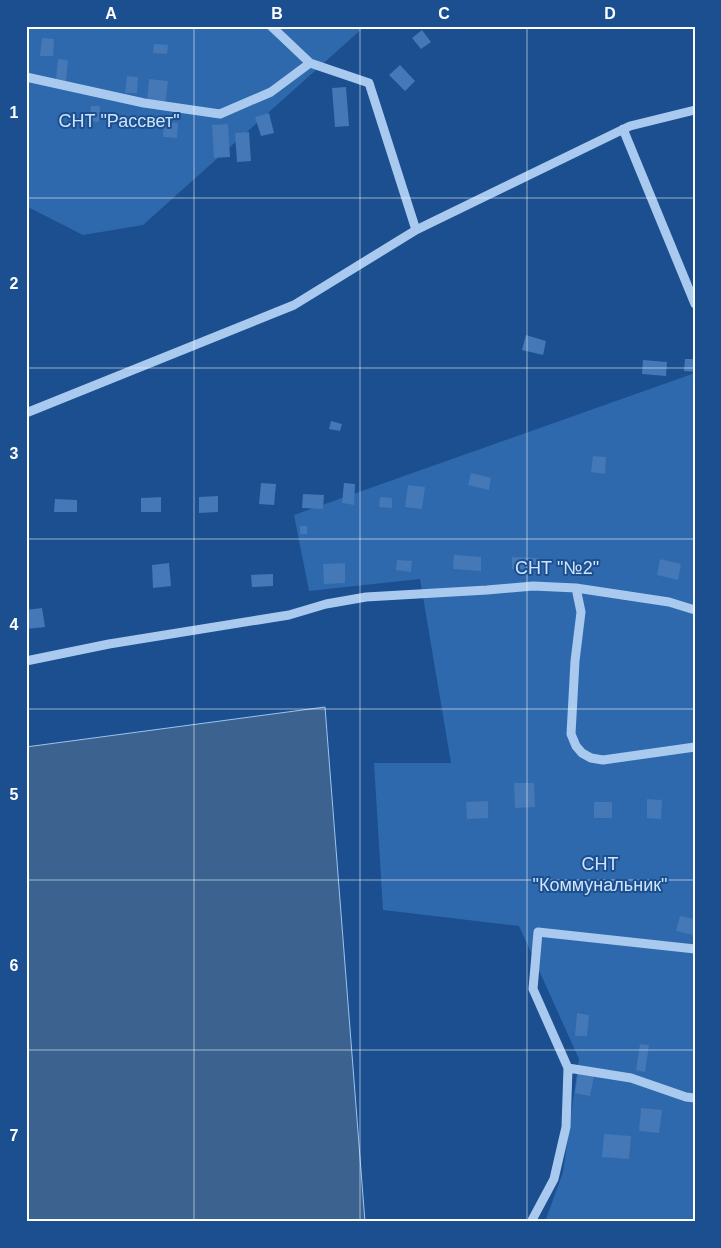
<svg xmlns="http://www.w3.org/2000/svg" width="721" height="1248" font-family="Helvetica,sans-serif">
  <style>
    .green { fill: #2e69ad }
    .water { fill: #3c6290; stroke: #9cc4f0 }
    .building { fill: #4478b7 }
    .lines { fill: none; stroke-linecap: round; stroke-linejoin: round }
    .minor { stroke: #a9c9ee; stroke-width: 9 }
    .grid { fill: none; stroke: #fff; stroke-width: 1; stroke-opacity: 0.55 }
    .labels { text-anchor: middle; stroke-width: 4; stroke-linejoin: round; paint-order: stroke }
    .park-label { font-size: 18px; fill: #cfe3fa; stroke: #1b4f8f }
    .neatline { fill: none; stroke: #fff; stroke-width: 2 }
    .grid-label { font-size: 16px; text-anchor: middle; font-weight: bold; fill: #fff }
  </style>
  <rect width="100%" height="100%" fill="#1b4f8f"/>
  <!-- green -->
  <path class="green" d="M26,26H365L143,225L83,235L26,206Z
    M695,373V1222H545L563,1172L579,1059L519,926L383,910L374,763H451L420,579L309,591L294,515Z"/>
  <!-- water -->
  <path class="water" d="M325,707L365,1222H26V747Z"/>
  <!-- building -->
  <path class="building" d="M422,30L431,42L421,49L412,38Z
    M42,38L54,39L53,56H40Z
    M154,44L168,45L167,54L153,53Z
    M58,59L68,60L66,81L56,79Z
    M400,65L415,81L405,91L389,75Z
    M127,76L138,77L137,93H125Z
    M149,79L168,81L165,105L147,103Z
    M346,87L349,126L335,127L332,88Z
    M91,106H100L99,122L90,121Z
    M269,113L274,133L261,136L255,117Z
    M164,122L178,123L177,138L163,137Z
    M228,124L230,157L214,158L212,125Z
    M249,132L251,161L237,162L235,133Z
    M526,335L546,341L543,355L522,350Z
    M685,359H695V372L684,371Z
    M643,360L667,362L666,376L642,374Z
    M331,421L342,424L340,431L329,429Z
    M593,456L606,457L605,474L591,472Z
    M471,473L491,478L489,490L468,485Z
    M261,483L276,484L274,505L259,504Z
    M344,483L355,484L354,505L342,503Z
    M408,485L425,487L422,509L405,507Z
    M303,494L324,495L323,509L302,508Z
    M218,496V512L199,513V497Z
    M161,497V512H141V498Z
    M380,497L392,498V508L379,507Z
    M55,499L77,500V512H54Z
    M300,526H307V534H300Z
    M454,555L481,557V571L453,569Z
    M512,557L539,558L538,569H512Z
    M660,559L681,564L678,580L657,575Z
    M397,560L412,561L411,572L396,570Z
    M169,563L171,586L153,588L152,565Z
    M345,563V583L324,584L323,564Z
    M273,574V586L252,587L251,575Z
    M42,608L45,627L26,629V610Z
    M514,783H534L535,807L515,808Z
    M647,799L662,800L661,819L647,818Z
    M488,801V818L467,819L466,802Z
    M594,802H612V818H594Z
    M680,916L695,919L693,935L676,931Z
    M577,1013L589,1015L587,1036H575Z
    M640,1044L649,1045L645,1072L636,1070Z
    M578,1073L594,1076L590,1096L575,1093Z
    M641,1108L662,1110L659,1133L639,1131Z
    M604,1134L631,1136L629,1159L602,1157Z"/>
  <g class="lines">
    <!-- minor -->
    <path class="minor" d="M271,26L310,63L369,83L416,230
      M26,77L144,103L220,114L271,92L310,63
      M623,129L695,304
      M26,413L294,305L416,230L630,126L695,110
      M576,588L581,612L575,661L571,734L576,746L582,753L591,758L603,760L695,747
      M26,661L109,644L289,615L326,604L366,597L487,590L533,586L576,588L669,602L695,610
      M568,1068L533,989L538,932L695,949
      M531,1222L554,1179L566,1127L568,1068L631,1078L686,1097L695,1098"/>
  </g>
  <!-- grid -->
  <path class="grid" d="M194,26V1222M360,26V1222M527,26V1222M26,198H695M26,368H695M26,539H695M26,709H695M26,880H695M26,1050H695"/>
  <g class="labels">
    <!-- park labels -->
    <g class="park-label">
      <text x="119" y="127">СНТ "Рассвет"</text>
      <text x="557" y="574">СНТ "№2"</text>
      <text x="600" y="870">СНТ<tspan x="600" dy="21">"Коммунальник"</tspan></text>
    </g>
  </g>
  <!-- border -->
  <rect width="721" height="1248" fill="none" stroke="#1b4f8f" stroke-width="55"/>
  <rect x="28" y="28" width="666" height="1192" class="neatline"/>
  <g class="grid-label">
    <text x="111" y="19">A</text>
    <text x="277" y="19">B</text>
    <text x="444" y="19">C</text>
    <text x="610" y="19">D</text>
    <text x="14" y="118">1</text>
    <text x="14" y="289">2</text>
    <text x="14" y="459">3</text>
    <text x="14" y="630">4</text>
    <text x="14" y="800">5</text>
    <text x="14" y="971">6</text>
    <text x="14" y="1141">7</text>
  </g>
</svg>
